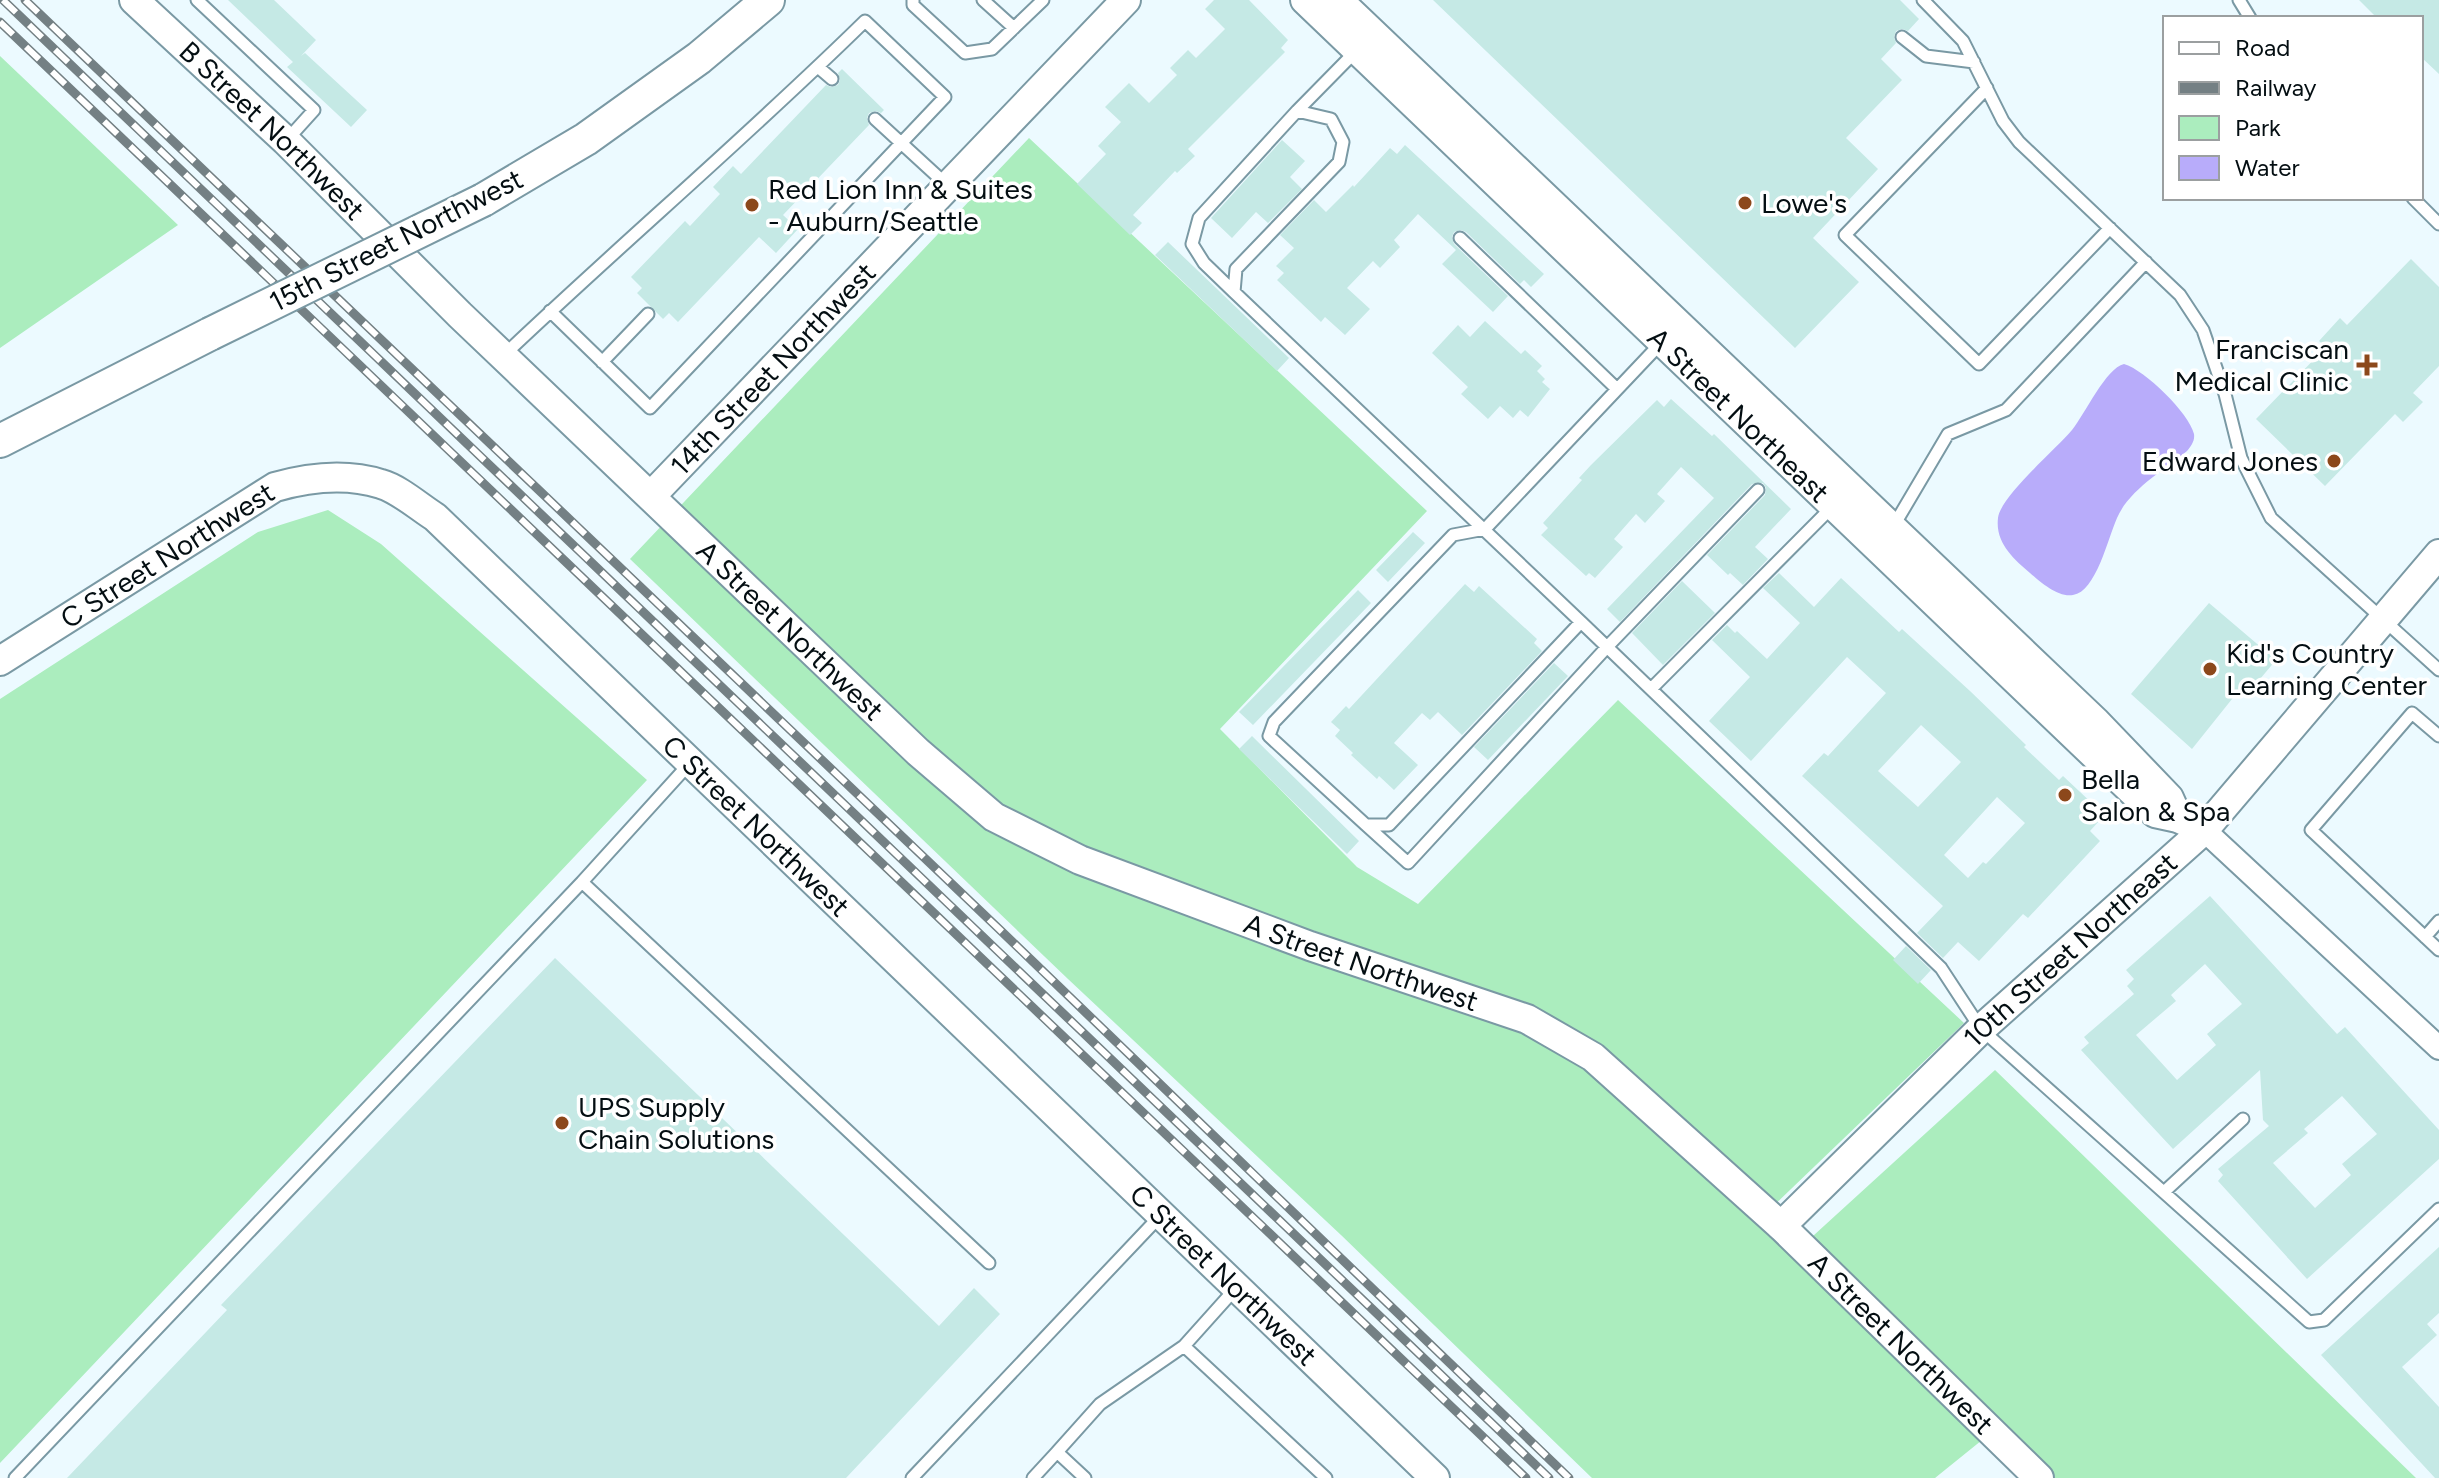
<svg xmlns="http://www.w3.org/2000/svg" width="2439" height="1478" font-family="Figtree,sans-serif">
  <style>
    .green { fill: #abedbe }
    .water { fill: #b8acfa }
    .building { fill: #c5e9e5; fill-rule: evenodd }
    .lines { fill: none; stroke-linecap: round; stroke-linejoin: round }
    .service-casing { stroke: #7a99a4; stroke-width: 15 }
    .minor-casing { stroke: #7a99a4; stroke-width: 26 }
    .tertiary-casing { stroke: #7a99a4; stroke-width: 32 }
    .secondary-casing { stroke: #7a99a4; stroke-width: 36 }
    .service { stroke: #fff; stroke-width: 11 }
    .minor { stroke: #fff; stroke-width: 22 }
    .tertiary { stroke: #fff; stroke-width: 28 }
    .secondary { stroke: #fff; stroke-width: 32 }
    .rail-casing { stroke: #748084; stroke-width: 9 }
    .rail { stroke: #fff; stroke-width: 6; stroke-dasharray: 18; stroke-linecap: butt }
    .secondary-bridge-casing { stroke: #7a99a4; stroke-width: 36; stroke-linecap: butt }
    .secondary-bridge { stroke: #fff; stroke-width: 32 }
    .poi-dot { fill: #8c481b; stroke: #fff; stroke-width: 3 }
    .labels { text-anchor: middle; stroke-width: 7; stroke-linejoin: round; paint-order: stroke }
    .street-label { font-size: 28px; fill: #040e12; stroke: #fff }
    .poi-label { font-size: 28px; fill: #040e12; stroke: #fff; text-anchor: start }
  </style>
  <rect width="100%" height="100%" fill="#ecfaff"/>
  <!-- green -->
  <path class="green" d="M0,56L178,225L0,348Z
    M1029,138L1427,511L1220,729L1357,867L1418,904L1618,700L1964,1023L1767,1212L1802,1246L1995,1070L2416,1478H2039L1992,1432L1935,1478H1592L1341,1235L1068,979L630,559Z
    M328,510L381,544L647,780L0,1463V699L258,532Z"/>
  <!-- water -->
  <path class="water" d="M2124,364C2145,370 2189,413 2194,434C2195,441 2191,446 2187,451C2164,470 2129,490 2117,518C2108,538 2096,592 2073,595C2059,598 2040,582 2030,573C2014,559 1995,543 1998,518C2000,497 2056,449 2072,430C2085,414 2106,368 2124,364Z"/>
  <!-- building -->
  <path class="building" d="M228,0H274L316,40L301,56L305,53L367,110L351,127L287,67L293,62Z
    M1214,0H1249L1288,40L1281,48L1285,52L1188,149L1195,156L1177,173L1175,171L1133,215L1142,223L1130,235L1077,184L1106,154L1098,146L1121,122L1105,107L1129,83L1149,103L1177,75L1170,68L1188,50L1196,58L1225,29L1205,9Z
    M1433,0H1900L1919,19L1908,31L1902,29L1896,31L1894,37L1896,43L1881,59L1902,80L1846,138L1878,169L1813,238L1859,282L1795,348Z
    M2359,0H2439V74L2421,57V18H2377Z
    M842,69L884,110L881,113L876,111L869,113L867,118L869,125L783,215L798,229L776,253L759,237L678,322L669,313L663,319L637,293L642,288L631,277L685,221L690,226L720,194L713,187L733,166L741,174L826,85L831,87L838,85L840,80L838,73Z
    M1282,140L1305,161L1290,177L1302,189L1268,223L1256,212L1232,238L1211,218Z
    M1405,145L1544,274L1531,287L1524,280L1520,284L1466,232L1461,230L1454,232L1452,237L1454,244L1508,296L1493,312L1442,264L1456,250L1418,214L1394,240L1400,247L1380,268L1373,261L1347,288L1370,309L1345,335L1325,317L1321,322L1277,280L1284,273L1276,266L1294,248L1280,235L1314,200L1326,212L1353,185L1354,187L1390,148L1397,154Z
    M1168,242L1289,358L1277,371L1155,255Z
    M2411,259L2439,287V366L2413,393L2423,402L2403,422L2395,414L2325,486L2256,419L2326,347L2319,341L2340,318L2347,325Z
    M1485,321L1521,354L1525,350L1542,366L1537,371L1545,379L1542,382L1550,389L1528,417L1520,410L1513,418L1500,406L1488,419L1461,394L1468,387L1432,353L1458,325L1470,337Z
    M1671,399L1712,436L1714,434L1791,509L1755,547L1768,559L1743,585L1730,573L1728,575L1707,555L1765,495L1766,488L1763,483L1752,484L1620,622L1607,609L1714,498L1681,467L1657,494L1665,501L1645,523L1636,514L1614,539L1623,547L1595,578L1589,573L1586,576L1541,535L1548,528L1543,523L1582,480L1579,478L1591,465L1657,400L1664,407Z
    M1413,532L1425,543L1388,582L1376,570Z
    M1779,573L1814,607L1841,578L1899,632L1902,629L1970,691L2026,745L2024,747L2059,780L2063,776L2095,806L2089,812L2099,821L2090,831L2100,841L2028,918L2023,914L1979,961L1958,942L1943,958L1917,933L1943,906L1802,776L1824,753L1828,756L1886,693L1847,657L1751,761L1709,721L1750,677L1712,640L1727,625L1735,633L1737,631L1767,659L1800,623L1763,588ZM1921,725L1961,762L1918,807L1878,771ZM1997,797L2025,823L1986,864L1983,862L1968,878L1944,855Z
    M1682,581L1715,613L1663,665L1632,633Z
    M1465,584L1474,592L1479,586L1537,639L1534,643L1542,651L1462,735L1438,712L1430,720L1422,713L1394,743L1418,765L1394,790L1379,776L1377,779L1351,755L1353,753L1335,736L1340,730L1331,722L1346,706L1349,709Z
    M1358,590L1371,603L1253,725L1239,712Z
    M2209,603L2276,660L2255,685L2248,679L2192,749L2131,694Z
    M1554,663L1568,676L1488,760L1474,747Z
    M1252,736L1359,841L1347,854L1239,749Z
    M2210,896L2337,1034L2345,1027L2439,1130V1159L2307,1279L2218,1181L2223,1175L2218,1169L2269,1126L2263,1120L2260,1070L2173,1149L2081,1050L2089,1043L2084,1037L2134,994L2127,986L2134,979L2126,970ZM2205,964L2242,1004L2207,1034L2216,1045L2177,1080L2136,1035L2176,1001L2171,995ZM2342,1096L2377,1134L2342,1164L2351,1175L2315,1208L2273,1163L2308,1133L2304,1129Z
    M1906,946L1931,970L1918,984L1893,960Z
    M555,958L939,1326L974,1288L1000,1314L846,1478H67L227,1310L221,1305Z
    M2439,1247V1313L2427,1324L2437,1335L2402,1367L2439,1407V1478H2435L2321,1355Z"/>
  <g class="lines">
    <defs>
      <path id="service" d="M197,0L314,110L286,141
        M913,0V5L965,53L992,49L1043,0
        M983,0L1014,28
        M1923,0L1963,41L2003,121L2019,142L2180,295L2203,330L2225,394L2241,458L2271,518L2439,670
        M2239,0L2250,18
        M1902,37L1926,56L1974,62
        M818,67L832,79
        M1987,88L1845,235L1979,364L2110,228
        M1297,111L1357,50
        M875,119L948,186
        M2413,198L2439,224
        M1460,238L1617,389
        M1234,292L1204,263L1192,244L1199,218L1297,111L1331,119L1343,142L1339,162L1236,269L1234,292L1581,622
        M1661,343L1485,529L1453,535L1274,722L1269,736L1366,825H1389L1581,622L1941,968L1981,1029L2309,1322L2324,1320L2439,1209
        M503,356C622,243 748,136 865,21L945,97L650,408L550,311
        M602,362L648,314
        M1893,527L1948,434L2006,410L2146,262
        M1651,689L1834,505
        M2439,736L2412,713L2311,830L2439,950
        M690,763L582,882L989,1263
        M1366,825L1408,863L1607,647L1758,490
        M2425,937L2439,921
        M2164,1192L2243,1119
        M1184,1346L1326,1478
        M15,1478L582,882
        M912,1478L1161,1215
        M1033,1478L1057,1452
        M1085,1478L1057,1452L1100,1404L1184,1346L1236,1288"/>
      <path id="minor" d="M2204,830L2439,1048"/>
      <g id="tertiary">
        <path id="s1" d="M134,0L286,141L460,315L918,752L994,817L1080,860L1310,946L1527,1019L1593,1057L1781,1226L2039,1478"/>
        <path id="s2" d="M1305,0L2155,813L2178,818L2204,830"/>
        <path d="M1338,0L2096,722L2169,798L2178,818"/>
        <path id="s3" d="M651,496L1126,0"/>
        <path id="s4" d="M0,661L275,487C310,477 346,473 381,484C399,489 419,507 435,517L1435,1478"/>
        <path id="s5" d="M1781,1226L1981,1029L2204,830L2439,554"/>
      </g>
      <path id="secondary" d="M483,200L586,139L699,58L768,0
        M0,441L210,334"/>
    </defs>
    <!-- service casing -->
    <use href="#service" class="service-casing"/>
    <!-- minor casing -->
    <use href="#minor" class="minor-casing"/>
    <!-- tertiary casing -->
    <use href="#tertiary" class="tertiary-casing"/>
    <!-- secondary casing -->
    <use href="#secondary" class="secondary-casing"/>
    <!-- service -->
    <use href="#service" class="service"/>
    <!-- minor -->
    <use href="#minor" class="minor"/>
    <!-- tertiary -->
    <use href="#tertiary" class="tertiary"/>
    <!-- secondary -->
    <use href="#secondary" class="secondary"/>
    <defs>
      <path id="rail" d="M3,0L1549,1478
        M25,0L998,928L1569,1478
        M0,22L1526,1478"/>
    </defs>
    <!-- rail casing -->
    <use href="#rail" class="rail-casing"/>
    <!-- rail -->
    <use href="#rail" class="rail"/>
    <defs>
      <path id="secondary-bridge" d="M210,334L483,200"/>
    </defs>
    <!-- secondary-bridge casing -->
    <use href="#secondary-bridge" class="secondary-bridge-casing"/>
    <!-- secondary-bridge -->
    <use href="#secondary-bridge" class="secondary-bridge"/>
  </g>
  <!-- markers -->
  <g class="poi-dot">
    <circle cx="1745" cy="203" r="8"/>
    <circle cx="752" cy="205" r="8"/>
    <path d="M2363 353h8v8h8v8h-8v8h-8v-8h-8v-8h8z"/>
    <circle cx="2334" cy="461" r="8"/>
    <circle cx="2210" cy="669" r="8"/>
    <circle cx="2065" cy="795" r="8"/>
    <circle cx="562" cy="1123" r="8"/>
  </g>
  <g class="labels">
    <!-- street labels -->
    <g class="street-label">
      <text dy="10" stroke="none"><textPath href="#s1" startOffset="190">B Street Northwest</textPath></text>
      <text transform="translate(396 240) rotate(-27)" y="10">15th Street Northwest</text>
      <text dy="10" stroke="none"><textPath href="#s3" startOffset="176">14th Street Northwest</textPath></text>
      <text dy="10" stroke="none"><textPath href="#s2" startOffset="600">A Street Northeast</textPath></text>
      <text dy="10" stroke="none"><textPath href="#s4" startOffset="198">C Street Northwest</textPath></text>
      <text dy="10" stroke="none"><textPath href="#s1" startOffset="910">A Street Northwest</textPath></text>
      <text dy="10" stroke="none"><textPath href="#s4" startOffset="942">C Street Northwest</textPath></text>
      <text dy="10" stroke="none"><textPath href="#s5" startOffset="400">10th Street Northeast</textPath></text>
      <text dy="10" stroke="none"><textPath href="#s1" startOffset="1582">A Street Northwest</textPath></text>
      <text dy="10" stroke="none"><textPath href="#s4" startOffset="1590">C Street Northwest</textPath></text>
      <text dy="10" stroke="none"><textPath href="#s1" startOffset="2254">A Street Northwest</textPath></text>
    </g>
    <!-- poi labels -->
    <g class="poi-label">
      <text x="768" y="199">Red Lion Inn &amp; Suites<tspan x="768" dy="32">- Auburn/Seattle</tspan></text>
      <text x="1761" y="213">Lowe's</text>
      <text x="2349" y="359" text-anchor="end">Franciscan<tspan x="2349" dy="32">Medical Clinic</tspan></text>
      <text x="2318" y="471" text-anchor="end">Edward Jones</text>
      <text x="2226" y="663">Kid's Country<tspan x="2226" dy="32">Learning Center</tspan></text>
      <text x="2081" y="789">Bella<tspan x="2081" dy="32">Salon &amp; Spa</tspan></text>
      <text x="578" y="1117">UPS Supply<tspan x="578" dy="32">Chain Solutions</tspan></text>
    </g>
  </g>
  <!-- legend -->
  <rect x="2163" y="16" width="260" height="184" fill="#ffffff" stroke="#9b9fa0" stroke-width="2"/>
  <rect x="2179" y="42" width="40" height="12" fill="#ffffff" stroke="#9b9fa0" stroke-width="2"/>
  <text x="2235" y="56" font-size="24" fill="#040e12">Road</text>
  <rect x="2179" y="82" width="40" height="12" fill="#748084" stroke="#9b9fa0" stroke-width="2"/>
  <text x="2235" y="96" font-size="24" fill="#040e12">Railway</text>
  <rect x="2179" y="116" width="40" height="24" fill="#abedbe" stroke="#9b9fa0" stroke-width="2"/>
  <text x="2235" y="136" font-size="24" fill="#040e12">Park</text>
  <rect x="2179" y="156" width="40" height="24" fill="#b8acfa" stroke="#9b9fa0" stroke-width="2"/>
  <text x="2235" y="176" font-size="24" fill="#040e12">Water</text>
</svg>
